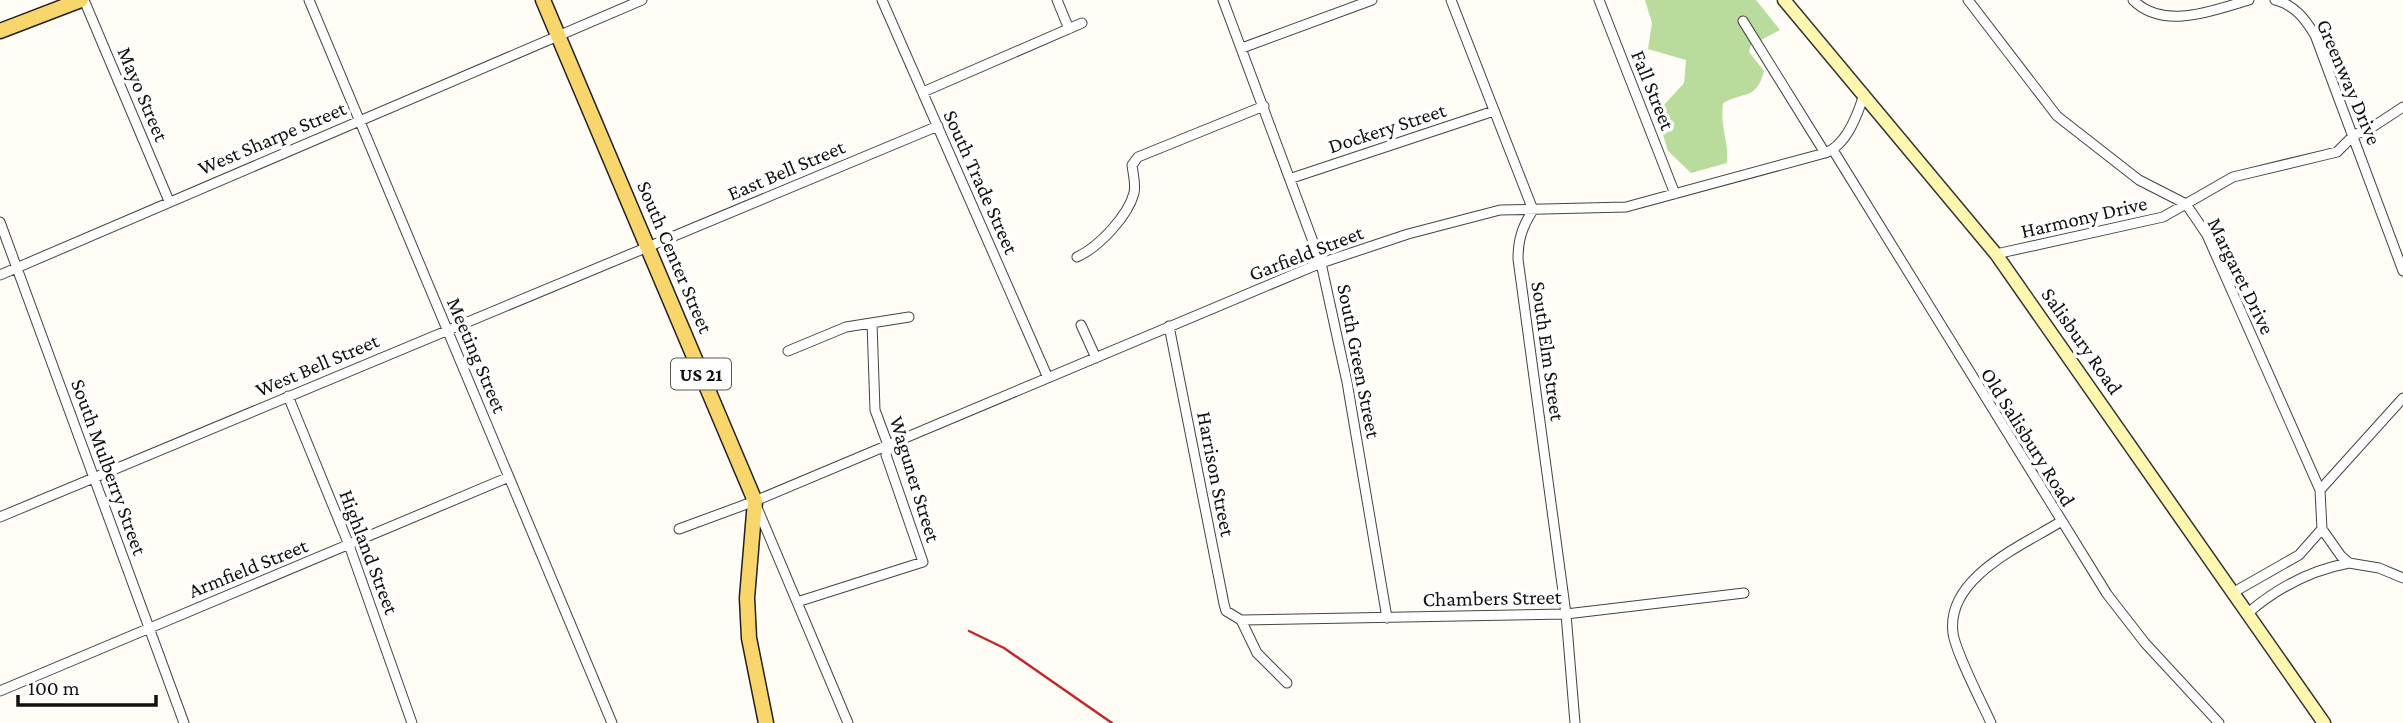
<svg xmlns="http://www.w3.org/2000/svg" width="2403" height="723" font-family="'Crimson Pro',serif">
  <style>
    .forest { fill: #b9dc9c }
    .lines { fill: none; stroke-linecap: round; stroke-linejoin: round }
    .street-casing { stroke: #444; stroke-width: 11 }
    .secondary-casing { stroke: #333; stroke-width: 15 }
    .primary-casing { stroke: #222; stroke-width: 17 }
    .street { stroke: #fff; stroke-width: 9 }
    .secondary { stroke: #fff6b0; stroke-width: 12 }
    .primary { stroke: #f9d66b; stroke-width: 14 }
    .rail { stroke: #c4262e; stroke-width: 2.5 }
    .labels { text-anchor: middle; stroke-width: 7; stroke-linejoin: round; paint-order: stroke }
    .shield { fill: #fff; stroke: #585858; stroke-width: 2 }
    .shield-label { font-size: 19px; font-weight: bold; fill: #111 }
    .street-label { font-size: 21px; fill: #111; stroke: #fff }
  </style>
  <rect width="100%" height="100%" fill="#fffdf5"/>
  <!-- forest -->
  <path class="forest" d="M1645,0H1756L1780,30L1751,45L1749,52L1764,71C1756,100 1746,91 1723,103C1720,129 1729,141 1727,163L1691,173L1668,151L1658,118L1664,105L1684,83L1686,60L1648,49L1652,23Z"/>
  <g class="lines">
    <defs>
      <path id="street" d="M84,0L169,201
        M309,0L612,723
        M882,0L1048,378
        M1057,0L1069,29
        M1223,0L1321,263L1347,382L1387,618
        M1451,0L1533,210C1522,227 1518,240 1518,259L1566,614L1575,723
        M1599,0L1675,194
        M1968,0L2057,116L2139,180L2186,204L2207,235L2320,490L2322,529L2341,556L2349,563L2379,568L2403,578
        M2133,0C2164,31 2214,10 2249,0
        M2275,0C2295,5 2305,19 2315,35L2403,271
        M1743,21L1825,153
        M1242,48L1372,0
        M923,92L1082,23
        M1833,150L2107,594L2145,643L2219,723
        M1292,178L1494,111
        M0,222L184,723
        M1996,254L2163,217L2233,177L2337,152L2354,135L2371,128L2403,107
        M1077,257C1099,247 1128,216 1134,193C1136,184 1133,174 1132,165L1138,157L1264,106
        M0,275L642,0
        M1081,325L1096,358
        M1169,326L1224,604L1226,611L1241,620L1566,614L1744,593
        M788,351L846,327L909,317
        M288,396L349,545L412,723
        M2320,490L2403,398
        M756,505L848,723
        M0,517L938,126
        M679,529L755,501L1321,263L1408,234L1500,210L1626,207L1825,153C1847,145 1858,114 1864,94
        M2234,592L2299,555L2322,529
        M797,602L923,562L886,455L888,445L875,410L872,323
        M2248,613C2277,588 2311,570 2349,563
        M1241,620L1257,653L1287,683
        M0,691L509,477
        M1991,723C1982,703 1955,651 1953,633C1946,577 2022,546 2060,522"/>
      <path id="secondary" d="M1784,0L1996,254L2324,723"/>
      <path id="primary" d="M543,0L755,501L747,598L749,638L766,723
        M0,31L81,0"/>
    </defs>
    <!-- street casing -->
    <use href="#street" class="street-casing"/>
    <!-- secondary casing -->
    <use href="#secondary" class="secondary-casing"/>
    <!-- primary casing -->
    <use href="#primary" class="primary-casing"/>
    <!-- street -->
    <use href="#street" class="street"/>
    <!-- secondary -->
    <use href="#secondary" class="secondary"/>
    <!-- primary -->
    <use href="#primary" class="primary"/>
    <!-- rail -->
    <path class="rail" d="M969,631L1004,648L1112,723"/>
  </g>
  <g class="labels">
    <!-- shield labels -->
    <rect class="shield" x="671" y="358.5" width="60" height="31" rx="5"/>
    <g class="shield-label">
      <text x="701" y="381">US 21</text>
    </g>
    <!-- street labels -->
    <g class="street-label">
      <text transform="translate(2349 82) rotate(67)" y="7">Greenway Drive</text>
      <text transform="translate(1653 90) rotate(68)" y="7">Fall Street</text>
      <text transform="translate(143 94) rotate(67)" y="7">Mayo Street</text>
      <text transform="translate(1387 128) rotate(-18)" y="7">Dockery Street</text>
      <text transform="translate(272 138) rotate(-23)" y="7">West Sharpe Street</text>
      <text transform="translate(786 170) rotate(-23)" y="7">East Bell Street</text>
      <text transform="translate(981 182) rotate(66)" y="7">South Trade Street</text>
      <text transform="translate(2084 217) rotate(-13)" y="7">Harmony Drive</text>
      <text transform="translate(1306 253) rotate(-21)" y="7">Garfield Street</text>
      <text transform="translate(675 257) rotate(67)" y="7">South Center Street</text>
      <text transform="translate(2241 276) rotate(64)" y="7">Margaret Drive</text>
      <text transform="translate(2082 341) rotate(55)" y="7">Salisbury Road</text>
      <text transform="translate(1548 351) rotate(82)" y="7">South Elm Street</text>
      <text transform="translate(477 355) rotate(67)" y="7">Meeting Street</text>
      <text transform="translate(1359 361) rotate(79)" y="7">South Green Street</text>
      <text transform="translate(317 365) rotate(-23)" y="7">West Bell Street</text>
      <text transform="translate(2028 437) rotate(58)" y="7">Old Salisbury Road</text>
      <text transform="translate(109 467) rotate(70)" y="7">South Mulberry Street</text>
      <text transform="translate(1216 474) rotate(79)" y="7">Harrison Street</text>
      <text transform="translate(915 479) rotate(73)" y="7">Waguner Street</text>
      <text transform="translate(369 552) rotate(69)" y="7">Highland Street</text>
      <text transform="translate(248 568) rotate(-22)" y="7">Armfield Street</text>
      <text transform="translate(1492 598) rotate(-1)" y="7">Chambers Street</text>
    </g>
  </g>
  <!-- scale -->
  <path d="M18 695v10h138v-10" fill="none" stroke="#111111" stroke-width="3.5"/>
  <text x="28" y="695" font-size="21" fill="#111111" stroke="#ffffff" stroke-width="5" paint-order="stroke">100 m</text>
</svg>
